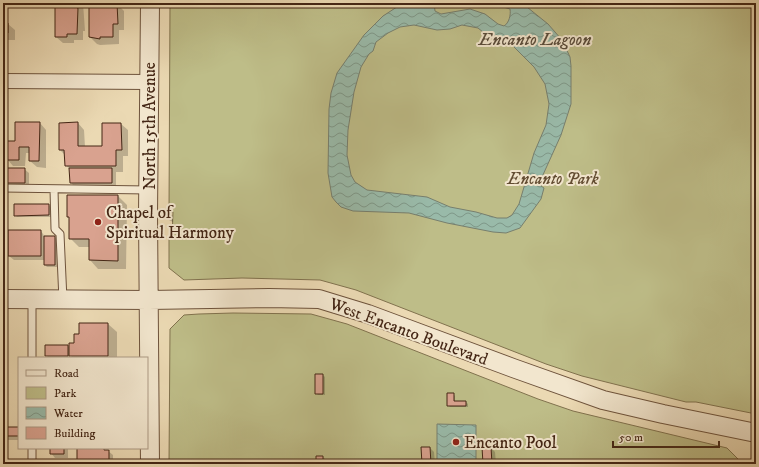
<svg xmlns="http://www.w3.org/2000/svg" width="759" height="467" font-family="'IM FELL DW Pica',serif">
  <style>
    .green { fill: #bebd88; stroke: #81724e }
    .water { fill: url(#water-waves); stroke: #777f6e; fill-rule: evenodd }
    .shadow { fill: #0003 }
    .building { fill: #d9a28f; stroke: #442615 }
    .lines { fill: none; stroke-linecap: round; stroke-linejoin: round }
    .service-casing { stroke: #6e533c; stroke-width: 9 }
    .minor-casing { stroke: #6e533c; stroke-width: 16 }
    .tertiary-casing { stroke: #6e533c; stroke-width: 20 }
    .service { stroke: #f2e6ce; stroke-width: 7 }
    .minor { stroke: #f2e6ce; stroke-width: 14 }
    .tertiary { stroke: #f2e6ce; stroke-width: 18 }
    .poi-dot { fill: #8f2418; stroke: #f2e6ce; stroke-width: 1.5 }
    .labels { text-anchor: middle; stroke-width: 4; stroke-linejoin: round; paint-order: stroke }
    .street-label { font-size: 17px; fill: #442615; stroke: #f2e6ce }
    .park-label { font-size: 17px; font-style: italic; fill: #624c32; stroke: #f2e6ce }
    .poi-label { font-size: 17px; fill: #442615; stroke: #f2e6ce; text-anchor: start }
    .water-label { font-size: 18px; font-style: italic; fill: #594b3a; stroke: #f2e6ce }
  </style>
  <defs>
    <pattern id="water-waves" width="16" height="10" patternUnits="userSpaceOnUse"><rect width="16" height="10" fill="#99baa9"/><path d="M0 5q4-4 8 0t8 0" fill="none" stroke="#7e9788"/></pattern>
  </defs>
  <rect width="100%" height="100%" fill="#ebd9b3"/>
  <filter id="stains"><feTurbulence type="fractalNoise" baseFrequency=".005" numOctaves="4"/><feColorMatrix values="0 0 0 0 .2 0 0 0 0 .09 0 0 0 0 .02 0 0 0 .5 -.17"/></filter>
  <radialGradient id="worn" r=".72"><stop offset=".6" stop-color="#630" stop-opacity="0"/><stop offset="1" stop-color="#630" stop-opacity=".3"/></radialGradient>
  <!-- green -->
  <path class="green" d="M170,3H756V414L696,402H686L582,376L546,364L356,290L320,280L242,278L184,280L169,268V238H172L173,212H169Z
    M233,313L311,314L347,324L538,399L573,411L727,448L743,464H169L170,329L184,315L199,314Z"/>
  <!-- water -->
  <path class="water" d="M403,3H434L435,11L441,14L470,9L485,14L498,24L504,26C509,23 511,15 510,9L490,3H522L548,24L562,40L570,57L571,66V104L561,135L542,177L541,186L544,188L541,199L520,228L506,233L493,232L447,223L409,213L353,211L341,207L336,202L332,197L328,173L329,109L331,93L337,73L364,35L383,16ZM414,25L437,30L450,29L462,25L478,28L489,37L512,45L534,67L545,84L549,104L546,125L534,153L519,204L512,215L507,218H497L476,212L450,207L427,197L367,190L355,182L351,175L347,155L348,130L354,92L361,67L369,54L373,51L376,42L388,33L400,27Z
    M437,424L476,425V464H437Z"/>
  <!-- shadow -->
  <path class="shadow" d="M3,3L6,5V24H8L15,30V40H5V42H3Z
    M56,3H83L85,31H83V40H74V43H63L56,37Z
    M92,3H132H116L124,11V30H119V44L100,45L97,44L90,37Z
    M40,123L46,130V168L37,167L30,161V153H26L25,166H13L7,159L16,142Z
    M78,123L84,130L85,147H103L121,124L128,130V156H123V172H116V187H75L71,183L70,170L66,165L65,155L60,150Z
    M24,169L29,173V187H11L7,182Z
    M118,196L127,205L126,269H98L90,260V247H79L70,238V219L68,216Z
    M49,205L51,207V217H17L15,215Z
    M169,214L173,216V222L169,220Z
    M41,231L45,237H55L57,239V267H47L45,265V260H14L9,256Z
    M3,235L5,237V250H3Z
    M108,324L117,332V358H73L70,355V357H48L46,355L68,346L70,348L75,344L80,335Z
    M3,344L7,348V356H3Z
    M323,375L325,377V395H318L316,393Z
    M453,394L455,396V402H466L468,404V407H450L448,405Z
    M3,428H19V440H4L3,439Z
    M3,443L8,447V458H3Z
    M51,448H68V458H55L51,453Z
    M78,448H108V451L113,455V464H78Z
    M430,448L434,452L435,464H423Z
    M491,448L495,452L496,464H484Z
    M323,457L325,459V464H317Z"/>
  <!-- building -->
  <path class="building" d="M55,3H77V8H78L77,34H67V37H55Z
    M91,3H117L118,24H113V37H100V39L89,37V5H91Z
    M3,23H8V33H3Z
    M15,122H40L39,161H29V147H19V160H6V141H15Z
    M78,122V146H102V123H121L122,150H116V166H65L64,150H59V123Z
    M6,168H25V183H6Z
    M69,168H112V183H70Z
    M67,195H118V261L89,260V239H69V217H67Z
    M14,204H49V215L14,216Z
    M8,230H41V256H8Z
    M44,236H55V265H44Z
    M79,323H108V356H69V343H74V334H79Z
    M45,345H68V356H45Z
    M315,374H323V394H315Z
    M447,393H454V401H466V406H447Z
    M3,427H19V436H3Z
    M421,447H430L431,464H422Z
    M482,447H491L492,464H483Z
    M50,448H64V454H50Z
    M77,448H104V450H109V464H77Z
    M316,456H323V464H316Z"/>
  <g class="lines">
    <defs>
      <path id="service" d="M3,188L149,190
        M54,189L55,229L60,234L63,300
        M32,358V300
        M32,464V448"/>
      <path id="minor" d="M3,81L149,82"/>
      <path id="tertiary" d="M3,299L149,300L269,298L319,299L368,314L513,368L603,400L663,414L756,433
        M150,464L148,214L150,3"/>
    </defs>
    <!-- service casing -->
    <use href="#service" class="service-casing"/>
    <!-- minor casing -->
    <use href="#minor" class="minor-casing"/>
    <!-- tertiary casing -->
    <use href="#tertiary" class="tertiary-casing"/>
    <!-- service -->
    <use href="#service" class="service"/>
    <!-- minor -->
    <use href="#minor" class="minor"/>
    <!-- tertiary -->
    <use href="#tertiary" class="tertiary"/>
  </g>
  <!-- markers -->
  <g class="poi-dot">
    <circle cx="98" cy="222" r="4"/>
    <circle cx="456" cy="442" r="4"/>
  </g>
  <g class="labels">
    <!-- street labels -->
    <g class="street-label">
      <text transform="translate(149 126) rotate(-90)" y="6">North 15th Avenue</text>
      <text transform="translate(409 331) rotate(20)" y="6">West Encanto Boulevard</text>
    </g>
    <!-- park labels -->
    <g class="park-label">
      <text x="553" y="184">Encanto Park</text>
    </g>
    <!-- poi labels -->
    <g class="poi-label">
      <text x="106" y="218">Chapel of<tspan x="106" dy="20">Spiritual Harmony</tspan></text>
      <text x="464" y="448">Encanto Pool</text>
    </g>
    <!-- water labels -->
    <g class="water-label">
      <text x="535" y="45">Encanto Lagoon</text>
    </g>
  </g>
  <!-- margin -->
  <rect width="759" height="467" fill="none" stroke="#ebd9b3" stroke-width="16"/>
  <rect x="4" y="4" width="751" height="459" fill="none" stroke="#442615" stroke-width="2"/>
  <rect x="8" y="8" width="743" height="451" fill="none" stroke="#442615"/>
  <!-- legend -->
  <rect x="18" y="357" width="130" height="92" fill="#f2e6ce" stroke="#ac9984"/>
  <rect x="26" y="370" width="20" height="6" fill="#f2e6ce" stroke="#ac9984"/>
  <text x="54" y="377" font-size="12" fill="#442615">Road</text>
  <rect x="26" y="387" width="20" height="12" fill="#bebd88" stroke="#ac9984"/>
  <text x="54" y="397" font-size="12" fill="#442615">Park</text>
  <rect x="26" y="407" width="20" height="12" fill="url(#water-waves)" stroke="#ac9984"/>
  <text x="54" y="417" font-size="12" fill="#442615">Water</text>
  <rect x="26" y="427" width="20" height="12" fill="#d9a28f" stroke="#ac9984"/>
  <text x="54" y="437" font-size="12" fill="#442615">Building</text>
  <!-- scale -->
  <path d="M613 441v6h106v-6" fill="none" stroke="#442615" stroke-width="2"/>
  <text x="619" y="441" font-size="12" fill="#442615" stroke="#f2e6ce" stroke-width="3" paint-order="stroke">50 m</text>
  <rect width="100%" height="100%" filter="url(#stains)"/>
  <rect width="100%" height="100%" fill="url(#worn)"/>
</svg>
